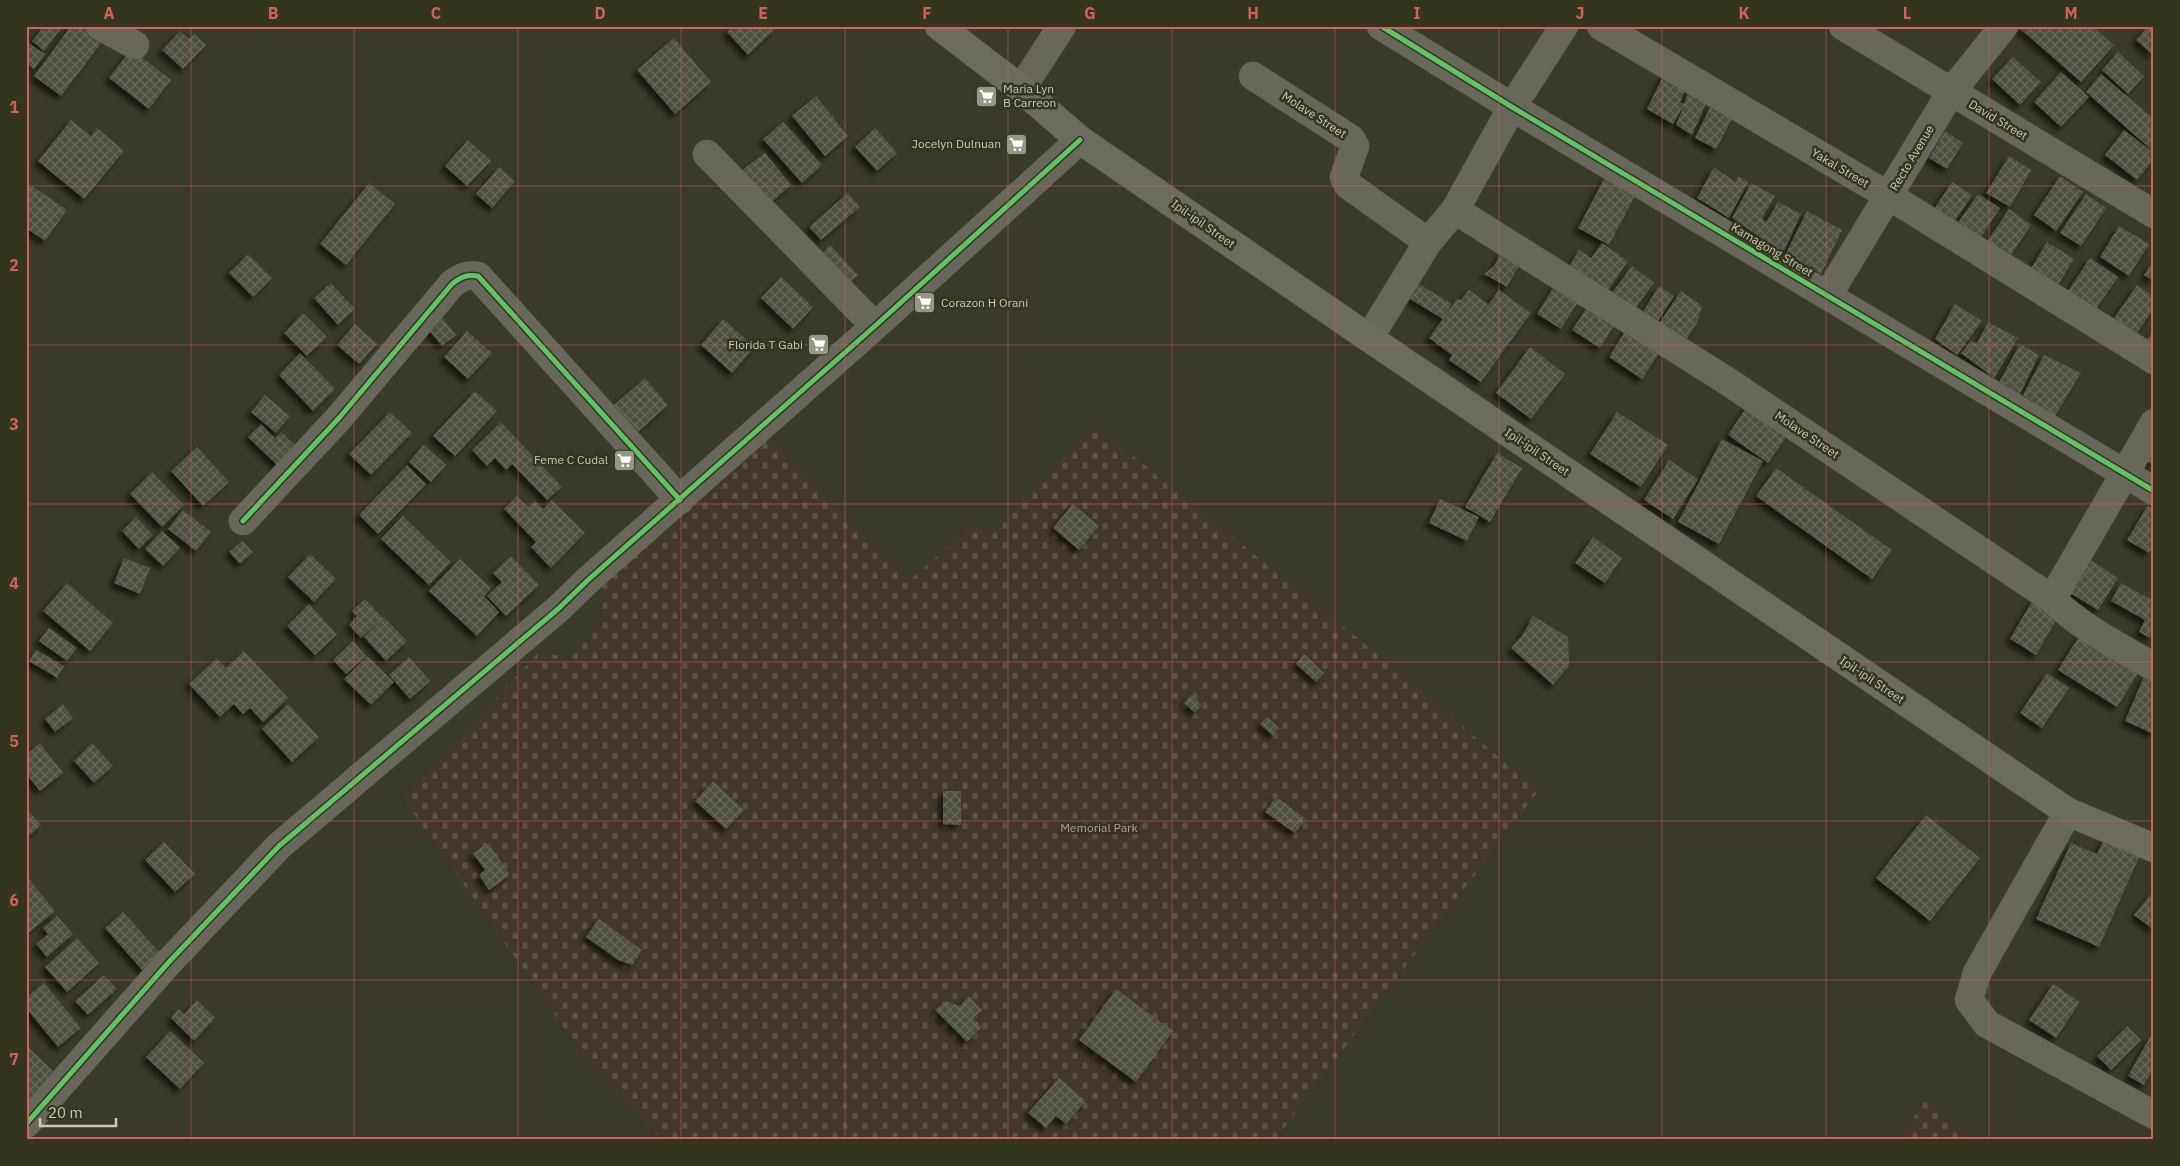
<svg xmlns="http://www.w3.org/2000/svg" width="2180" height="1166" font-family="'IBM Plex Sans',sans-serif">
  <style>
    .cemetery { fill: url(#cemetery-stones) }
    .building { fill: url(#building-cross-hatch); filter: url(#shadow) }
    .lines { fill: none; stroke-linecap: round; stroke-linejoin: round }
    .minor-casing { stroke: #55564a; stroke-width: 29 }
    .tertiary-casing { stroke: #55564a; stroke-width: 29 }
    .secondary-casing { stroke: #55564a; stroke-width: 29 }
    .minor { stroke: #67685b; stroke-width: 28 }
    .tertiary { stroke: #67685b; stroke-width: 28 }
    .secondary { stroke: #6b6c5f; stroke-width: 28 }
    .cycleway-casing { stroke: #34351d; stroke-width: 8 }
    .cycleway { stroke: #61c268; stroke-width: 5 }
    .grid { fill: none; stroke: #d16159; stroke-width: 1; stroke-opacity: 0.55 }
    .labels { text-anchor: middle; stroke-width: 5; stroke-linejoin: round; paint-order: stroke }
    .poi-label { font-size: 12px; fill: #c9cbb5; stroke: #34351d; text-anchor: end }
    .street-label { font-size: 12px; fill: #c9cbb5; stroke: #34351d }
    .park-label { font-size: 12px; fill: #ba97a3; stroke: #34351d }
    .neatline { fill: none; stroke: #d16159; stroke-width: 2 }
    .grid-label { font-size: 16px; text-anchor: middle; font-weight: bold; fill: #d16159 }
  </style>
  <defs>
    <pattern id="cemetery-stones" width="16" height="16" patternUnits="userSpaceOnUse" patternTransform="scale(1.25)"><rect width="16" height="16" fill="#423728"/><path d="M2 7V4a2 2 0 0 1 4 0v3zM10 15v-3a2 2 0 0 1 4 0v3z" fill="#5c5345"/></pattern>
    <pattern id="building-cross-hatch" width="8" height="8" patternUnits="userSpaceOnUse" patternTransform="scale(1.25)"><rect width="8" height="8" fill="#4e5042"/><path d="M0 0l8 8M0 8l8-8" fill="none" stroke="#66685b"/></pattern>
    <filter id="shadow"><feDropShadow dx="-4.5" dy="4.5" stdDeviation="2.5" flood-color="#0009"/></filter>
  </defs>
  <rect width="100%" height="100%" fill="#393a2a"/>
  <!-- cemetery -->
  <path class="cemetery" d="M1095,425L1414,684L1538,791L1275,1140H662L581,1052L403,798L539,652L571,658L603,621L600,588L770,438L908,582L974,523L990,536Z
    M1925,1100L1972,1140H1900Z"/>
  <!-- building -->
  <path class="building" d="M44,26H63L44,51L32,41Z
    M71,26H80L102,42L61,96L34,76Z
    M734,26H770L774,30L748,55L727,32Z
    M2017,26H2092L2114,45L2081,82Z
    M2148,26H2154V56L2136,40Z
    M180,31L189,39L194,34L206,45L183,69L162,50Z
    M674,38L711,82L675,114L637,70Z
    M26,41L45,54L34,69L26,64Z
    M131,49L171,80L149,109L109,78Z
    M2118,52L2144,76L2128,94L2102,70Z
    M2013,57L2041,82L2020,105L1992,79Z
    M2061,72L2089,97L2061,127L2034,102Z
    M1664,74L1687,85L1680,102L1684,104L1689,89L1708,99L1692,135L1676,125L1684,105L1673,124L1647,109Z
    M2101,74L2154,119V152L2086,92Z
    M816,96L848,136L825,156L792,116Z
    M1712,103L1734,115L1716,149L1695,138Z
    M71,120L91,136L97,128L124,151L84,199L38,161Z
    M783,122L822,165L802,183L763,139Z
    M875,128L897,153L877,171L855,147Z
    M2124,130L2154,153V159L2137,180L2105,155Z
    M1945,131L1963,143L1947,169L1929,158Z
    M468,140L491,161L467,186L445,166Z
    M765,153L791,185L767,206L735,175Z
    M2009,156L2031,170L2010,207L1986,193Z
    M499,167L515,181L492,208L476,194Z
    M1714,167L1735,182L1738,176L1748,182L1729,218L1697,198Z
    M2060,176L2083,192L2056,231L2034,215Z
    M1605,177L1636,194L1609,245L1578,228Z
    M26,182L67,210L45,241L26,228Z
    M1952,182L1972,195L1954,222L1934,209Z
    M369,183L395,204L346,265L320,244Z
    M1751,183L1775,196L1762,218L1766,222L1778,202L1801,214L1783,253L1732,218Z
    M848,193L860,207L821,240L809,227Z
    M1978,194L2000,208L1976,245L1953,230Z
    M2086,194L2106,208L2081,246L2060,233Z
    M2009,209L2031,225L2005,264L1982,249Z
    M1807,211L1842,230L1821,274L1786,253Z
    M2119,226L2149,244L2129,276L2100,257Z
    M2047,242L2074,259L2053,293L2026,276Z
    M1602,243L1628,261L1607,292L1569,266L1579,250L1591,258Z
    M830,245L858,275L844,289L816,259Z
    M1502,252L1521,262L1507,287L1484,274L1494,266Z
    M248,254L272,278L253,297L229,273Z
    M2090,258L2118,277L2091,316L2064,297Z
    M2154,260V281L2144,275Z
    M1632,266L1654,283L1633,311L1611,294Z
    M781,277L813,307L793,329L761,298Z
    M331,283L355,309L338,325L314,298Z
    M1556,283L1580,299L1561,329L1537,314Z
    M1419,284L1452,304L1443,319L1410,299Z
    M2137,285L2154,297V308L2133,339L2110,324Z
    M1659,286L1674,296L1657,323L1642,313Z
    M1469,290L1488,304L1477,320L1499,290L1531,313L1481,382L1449,360L1452,355L1429,338L1457,299L1461,300Z
    M1681,291L1702,306L1697,323L1682,346L1656,328Z
    M1590,303L1617,321L1600,348L1572,330Z
    M1955,304L1982,321L1957,355L1935,339Z
    M303,313L327,337L307,356L284,333Z
    M440,315L456,335L442,346L426,327Z
    M723,319L755,347L732,373L701,345Z
    M1988,322L2018,338L1994,378L1961,353L1971,341L1977,343Z
    M355,324L377,344L359,364L337,345Z
    M1629,325L1663,347L1642,379L1609,357Z
    M2154,328V354L2143,348Z
    M467,331L492,353L468,379L444,357Z
    M2020,344L2039,355L2019,396L1998,384Z
    M1530,347L1565,374L1531,419L1496,393Z
    M300,353L335,389L313,411L279,375Z
    M2044,355L2081,373L2055,416L2023,395Z
    M645,378L668,405L630,439L606,412Z
    M475,391L497,411L455,456L433,436Z
    M265,395L290,416L276,433L251,412Z
    M1749,403L1790,432L1768,463L1728,435Z
    M390,412L412,433L371,475L349,454Z
    M1617,412L1668,445L1641,487L1590,454Z
    M501,422L562,487L547,500L512,464L506,470L495,458L487,466L472,450Z
    M261,424L275,438L281,432L297,447L278,466L248,437Z
    M1722,439L1763,461L1719,544L1678,522Z
    M2154,441V465L2144,460Z
    M424,445L446,465L431,482L409,462Z
    M197,447L229,482L203,506L171,471Z
    M1497,453L1522,468L1490,522L1465,507Z
    M1669,460L1698,479L1673,519L1644,500Z
    M407,465L426,484L378,534L359,515Z
    M1776,468L1892,550L1872,579L1756,496Z
    M152,472L184,505L162,527L130,494Z
    M517,496L528,507L535,501L543,509L552,500L585,533L551,568L531,547L536,542L504,509Z
    M1440,499L1479,517L1467,541L1429,523Z
    M1073,504L1099,526L1079,550L1053,528Z
    M2148,505L2154,509V545L2149,553L2127,540Z
    M183,510L211,532L196,551L168,529Z
    M403,516L451,562L429,585L381,539Z
    M136,517L153,535L139,549L122,531Z
    M162,531L180,548L163,566L145,549Z
    M1593,537L1622,558L1605,583L1575,563Z
    M242,541L253,552L240,564L229,552Z
    M310,554L336,579L314,602L288,577Z
    M511,556L539,585L506,616L487,596L502,582L493,573Z
    M2086,557L2118,578L2098,610L2065,590Z
    M124,558L150,568L140,594L114,583Z
    M460,559L491,588L484,596L499,612L477,636L429,591Z
    M67,583L113,623L90,651L43,611Z
    M2121,583L2154,601V631L2150,638L2139,632L2145,620L2111,601Z
    M2035,596L2061,612L2036,655L2010,639Z
    M365,599L383,618L361,638L349,625L357,616L352,611Z
    M309,604L337,634L315,655L287,626Z
    M1533,616L1568,637L1569,666L1553,685L1511,648L1522,636Z
    M384,617L407,641L386,661L364,637Z
    M49,628L77,648L67,661L39,641Z
    M2083,630L2142,667L2117,707L2058,670Z
    M353,641L366,656L346,674L333,660Z
    M36,650L64,666L57,678L29,661Z
    M244,651L288,698L263,722L250,708L243,714L234,704L220,717L189,684L217,658L226,668Z
    M1304,654L1324,673L1316,682L1296,664Z
    M367,656L394,682L371,705L344,679Z
    M409,657L430,681L410,699L389,675Z
    M2047,673L2069,688L2042,728L2020,713Z
    M2145,674L2154,678V734L2125,721Z
    M1191,695L1202,705L1195,713L1184,703Z
    M63,704L73,718L55,732L45,719Z
    M288,704L319,737L292,762L262,729Z
    M1267,717L1279,728L1273,736L1260,724Z
    M40,743L63,773L40,791L26,774V755Z
    M92,743L113,766L94,783L74,761Z
    M713,781L744,810L726,829L695,801Z
    M943,791H961V825L943,824Z
    M1276,797L1306,819L1295,833L1265,812Z
    M26,808L41,825L29,836L26,833Z
    M1926,815L1980,858L1930,921L1876,878Z
    M2105,837L2141,853L2099,947L2036,919L2071,843L2097,854Z
    M164,842L195,874L175,892L145,860Z
    M488,843L510,875L489,890L479,875L485,870L473,853Z
    M26,875L55,911L26,935Z
    M2154,890V930L2134,915Z
    M123,912L161,954L143,971L105,928Z
    M57,916L73,934L47,957L36,944L48,934L43,928Z
    M599,919L642,950L632,965L618,960L586,937Z
    M77,938L99,963L67,992L45,967Z
    M104,975L117,989L88,1015L75,1001Z
    M44,983L81,1028L58,1047L26,1008V997Z
    M2053,984L2080,1002L2056,1038L2029,1020Z
    M1116,989L1173,1031L1136,1082L1079,1040Z
    M969,996L982,1010L973,1018L982,1027L967,1042L935,1010L945,1001L960,1006Z
    M197,1000L215,1018L194,1041L171,1018L178,1009L184,1014Z
    M2127,1026L2141,1040L2111,1070L2097,1056Z
    M170,1031L204,1063L180,1089L146,1057Z
    M2151,1035L2154,1037V1068L2144,1085L2128,1076Z
    M26,1045L56,1074L26,1104Z
    M1059,1078L1086,1101L1066,1124L1056,1116L1046,1128L1028,1113Z"/>
  <g class="lines">
    <defs>
      <path id="minor" d="M100,26L135,45
        M1381,26L1512,107L2154,491
        M1601,26L1889,196L2154,360
        M1253,76L1351,139L1355,146L1344,177L1348,185L1428,242
        M707,154L875,326
        M1828,295L1951,92
        M243,521L339,418L452,284C461,277 467,274 478,276L680,500
        M2052,599L2154,423
        M2068,812L1977,973L1969,1000L1987,1024L2154,1115
        M26,1124L168,963L279,846L558,609L588,580L875,326L1080,140"/>
      <path id="tertiary" d="M1843,26L2154,214
        M1021,89L1062,26
        M1951,92L2004,26
        M1455,210L1724,379L2052,599C2080,627 2120,647 2154,667
        M1369,338L1428,242L1455,210L1512,107L1564,26"/>
      <path id="secondary" d="M939,26L1021,89L1080,140L1369,338L2068,812L2154,848"/>
    </defs>
    <!-- minor casing -->
    <use href="#minor" class="minor-casing"/>
    <!-- tertiary casing -->
    <use href="#tertiary" class="tertiary-casing"/>
    <!-- secondary casing -->
    <use href="#secondary" class="secondary-casing"/>
    <!-- minor -->
    <use href="#minor" class="minor"/>
    <!-- tertiary -->
    <use href="#tertiary" class="tertiary"/>
    <!-- secondary -->
    <use href="#secondary" class="secondary"/>
    <defs>
      <path id="cycleway" d="M1381,26L1512,107L2154,491
        M243,521L339,418L452,284C461,277 467,274 478,276L680,500
        M26,1124L168,963L279,846L558,609L588,580L875,326L1080,140"/>
    </defs>
    <!-- cycleway casing -->
    <use href="#cycleway" class="cycleway-casing"/>
    <!-- cycleway -->
    <use href="#cycleway" class="cycleway"/>
  </g>
  <!-- grid -->
  <path class="grid" d="M191,26V1140M354,26V1140M518,26V1140M681,26V1140M845,26V1140M1008,26V1140M1172,26V1140M1335,26V1140M1499,26V1140M1662,26V1140M1826,26V1140M1989,26V1140M26,186H2154M26,345H2154M26,504H2154M26,662H2154M26,821H2154M26,980H2154"/>
  <!-- icons -->
  <defs>
    <symbol id="supermarket-square" viewBox="-11 -11 22 22"><rect x="-9" y="-9" width="18" height="18" rx="4" fill="#979884" stroke="#34351d"/><path d="M-6-5.5h2.5l.6 2H6L4.5 2H-2.5L-4.4-4H-6ZM-1.5 3.2a1.3 1.3 0 1 0 .1 0ZM3 3.2a1.3 1.3 0 1 0 .1 0Z" fill="#fff"/></symbol>
  </defs>
  <g fill-rule="evenodd">
    <use href="#supermarket-square" x="974" y="84" width="25" height="25"/>
    <use href="#supermarket-square" x="1004" y="132" width="25" height="25"/>
    <use href="#supermarket-square" x="912" y="290" width="25" height="25"/>
    <use href="#supermarket-square" x="806" y="332" width="25" height="25"/>
    <use href="#supermarket-square" x="612" y="448" width="25" height="25"/>
  </g>
  <g class="labels">
    <!-- poi labels -->
    <g class="poi-label">
      <text x="1003" y="93" text-anchor="start">Maria Lyn<tspan x="1003" dy="14">B Carreon</tspan></text>
      <text x="1001" y="148">Jocelyn Dulnuan</text>
      <text x="941" y="307" text-anchor="start">Corazon H Orani</text>
      <text x="803" y="349">Florida T Gabi</text>
      <text x="608" y="464">Feme C Cudal</text>
    </g>
    <!-- street labels -->
    <g class="street-label">
      <text transform="translate(1314 115) rotate(33)" y="4">Molave Street</text>
      <text transform="translate(1998 120) rotate(31)" y="4">David Street</text>
      <text transform="translate(1912 158) rotate(-59)" y="4">Recto Avenue</text>
      <text transform="translate(1840 168) rotate(31)" y="4">Yakal Street</text>
      <text transform="translate(1203 224) rotate(35)" y="4">Ipil-ipil Street</text>
      <text transform="translate(1772 250) rotate(31)" y="4">Kamagong Street</text>
      <text transform="translate(1807 435) rotate(34)" y="4">Molave Street</text>
      <text transform="translate(1537 452) rotate(34)" y="4">Ipil-ipil Street</text>
      <text transform="translate(1872 680) rotate(34)" y="4">Ipil-ipil Street</text>
    </g>
    <!-- park labels -->
    <g class="park-label">
      <text x="1099" y="832">Memorial Park</text>
    </g>
  </g>
  <!-- border -->
  <rect width="2180" height="1166" fill="none" stroke="#34351d" stroke-width="55"/>
  <!-- scale -->
  <path d="M40 1118v8h76v-8" fill="none" stroke="#c9cbb5" stroke-width="2.5"/>
  <text x="48" y="1118" font-size="15" fill="#c9cbb5" stroke="#34351d" stroke-width="4" paint-order="stroke">20 m</text>
  <rect x="28" y="28" width="2124" height="1110" class="neatline"/>
  <g class="grid-label">
    <text x="109" y="19">A</text>
    <text x="273" y="19">B</text>
    <text x="436" y="19">C</text>
    <text x="600" y="19">D</text>
    <text x="763" y="19">E</text>
    <text x="927" y="19">F</text>
    <text x="1090" y="19">G</text>
    <text x="1253" y="19">H</text>
    <text x="1417" y="19">I</text>
    <text x="1580" y="19">J</text>
    <text x="1744" y="19">K</text>
    <text x="1907" y="19">L</text>
    <text x="2071" y="19">M</text>
    <text x="14" y="113">1</text>
    <text x="14" y="271">2</text>
    <text x="14" y="430">3</text>
    <text x="14" y="589">4</text>
    <text x="14" y="747">5</text>
    <text x="14" y="906">6</text>
    <text x="14" y="1065">7</text>
  </g>
</svg>
